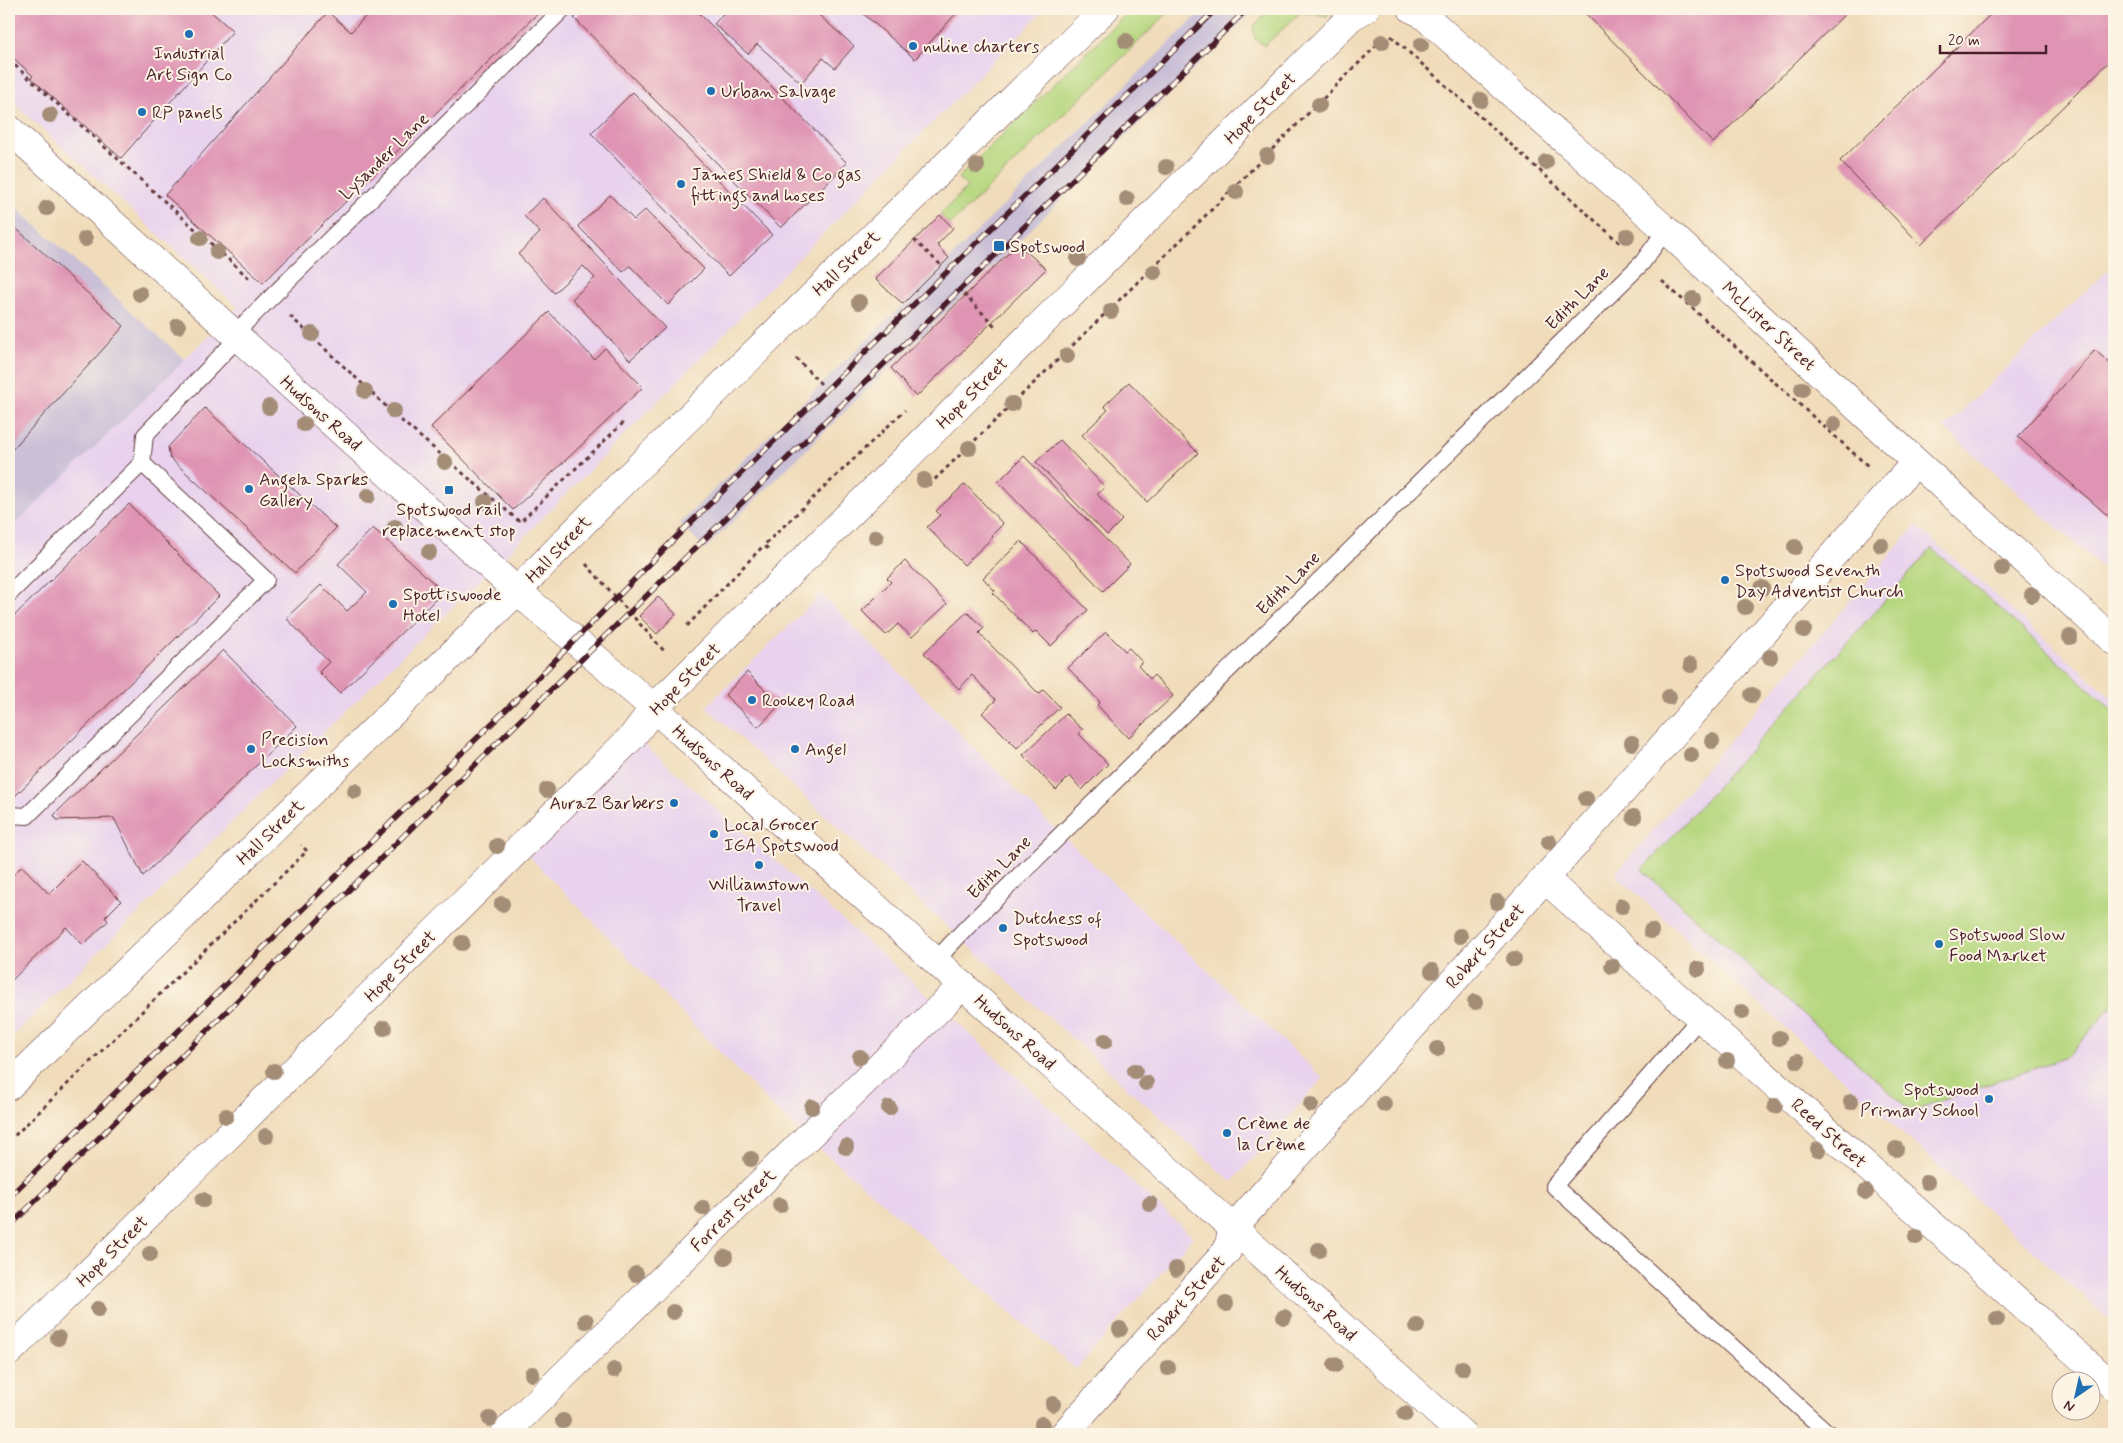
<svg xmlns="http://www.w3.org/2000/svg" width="2123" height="1443" font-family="Mynerve,sans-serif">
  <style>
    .built { fill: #e8d2ee }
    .industrial { fill: #c9bfd7 }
    .green { fill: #b6d77f; stroke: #807b55 }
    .building { fill: #df94b4 }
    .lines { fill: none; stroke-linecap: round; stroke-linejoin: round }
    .service-casing { stroke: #633b40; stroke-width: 18 }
    .minor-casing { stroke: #633b40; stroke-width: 29 }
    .tertiary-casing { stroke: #633b40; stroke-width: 29 }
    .path { stroke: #633b40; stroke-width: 3; stroke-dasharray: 4 4; stroke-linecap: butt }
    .service { stroke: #fff; stroke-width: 16 }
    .minor { stroke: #fff; stroke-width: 28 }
    .tertiary { stroke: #fff; stroke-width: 28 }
    .rail-casing { stroke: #4a1f2b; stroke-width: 5.5 }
    .rail { stroke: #fcf5e5; stroke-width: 4; stroke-dasharray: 11; stroke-linecap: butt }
    .tree { fill: #a48d77 }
    .poi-dot { fill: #1f6fb2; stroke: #fcf5e5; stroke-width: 2 }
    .labels { text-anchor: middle; stroke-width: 4; stroke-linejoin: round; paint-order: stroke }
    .poi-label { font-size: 18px; fill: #4a1f2b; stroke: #fcf5e5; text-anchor: start }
    .street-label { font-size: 18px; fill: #4a1f2b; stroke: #fcf5e5 }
  </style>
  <rect width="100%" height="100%" fill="#fcf5e5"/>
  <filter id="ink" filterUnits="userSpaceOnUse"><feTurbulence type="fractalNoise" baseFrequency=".02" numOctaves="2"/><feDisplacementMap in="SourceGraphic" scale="10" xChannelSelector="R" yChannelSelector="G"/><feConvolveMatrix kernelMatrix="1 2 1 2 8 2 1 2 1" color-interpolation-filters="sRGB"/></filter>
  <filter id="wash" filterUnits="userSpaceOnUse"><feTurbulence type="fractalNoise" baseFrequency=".0096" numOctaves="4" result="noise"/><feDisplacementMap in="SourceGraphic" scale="20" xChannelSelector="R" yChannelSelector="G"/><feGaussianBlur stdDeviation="1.12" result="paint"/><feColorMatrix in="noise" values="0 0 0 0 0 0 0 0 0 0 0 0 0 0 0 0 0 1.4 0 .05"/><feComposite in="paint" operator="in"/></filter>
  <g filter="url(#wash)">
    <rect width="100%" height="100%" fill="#f0dcba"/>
    <!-- built -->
    <path class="built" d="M9,9H1045L509,552L9,1039V530L238,307L9,99Z
      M2114,264V578L1944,428Z
      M1916,525L2114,700V1324L1615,874Z
      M821,594L1052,826L1323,1078L1232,1182L929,910L706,707Z
      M641,742L906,976L1193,1237L1076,1369L782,1116L528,855Z"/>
    <!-- industrial -->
    <path class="industrial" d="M1204,9H1255L705,549L680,523Z
      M9,201L185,360L9,530Z"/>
    <!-- green -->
    <path class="green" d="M1131,9H1172L950,225L940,215L967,187L958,178Z
      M1271,9H1334L1327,16L1301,12L1264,46L1255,39L1253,27Z
      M1932,548L2114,711V1004L2067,1057L1911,1111L1642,870Z"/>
    <g id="blocks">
      <!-- building -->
      <path class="building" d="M9,9H208L233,31L121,158L31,78L33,76L9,54Z
        M372,9H542L263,283L165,195L328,12L351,32Z
        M584,9H695L847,163L781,228L574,18Z
        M721,9H812L854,46L835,68L823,58L801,83L757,44L748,54L714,24L723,14L720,10Z
        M858,9H960L915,59Z
        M1581,9H1850L1713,143Z
        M1996,9H2114V57L1921,245L1840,161Z
        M633,92L772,235L729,276L591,133Z
        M610,195L634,220L645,210L704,269L668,305L630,266L623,272L578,226Z
        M543,198L665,328L630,360L572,299L595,278L583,266L554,293L518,254L540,233L524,216Z
        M940,215L953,228L937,245L949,258L903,304L875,279Z
        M9,222L124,326L9,453Z
        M1018,244L1046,269L916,397L891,368Z
        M549,312L594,359L605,348L643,387L513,510L431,427Z
        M2095,350L2114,367V521L2018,437Z
        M1129,382L1198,453L1147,502L1082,435L1108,410L1104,406Z
        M205,408L336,528L295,573L170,458L168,447Z
        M1060,440L1105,487L1097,494L1122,520L1107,535L1036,462Z
        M1024,456L1130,564L1103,591L998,482Z
        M965,484L1003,524L991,536L993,537L964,565L927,527L940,515L936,511Z
        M129,504L219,596L13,798L9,797V621Z
        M373,528L437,586L438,597L340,693L319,672L329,662L286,618L321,585L347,611L367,592L338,564Z
        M1021,541L1088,610L1051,646L1036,631L1033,634L993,593L995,591L983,578Z
        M905,561L947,604L912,637L898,624L886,635L862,611L891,582L887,578Z
        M658,597L676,614L657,634L639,616Z
        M967,612L984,628L979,633L1039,694L1043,690L1060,707L1017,748L982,713L996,700L972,675L959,689L924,653Z
        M1106,632L1125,651L1129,648L1142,662L1138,666L1150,679L1154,675L1173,696L1128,738L1097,705L1100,702L1068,668Z
        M223,650L297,726L143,876L114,818L57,820L54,815Z
        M747,672L780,705L758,727L725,695Z
        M1066,714L1083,730L1079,734L1108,764L1082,790L1070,776L1056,790L1023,755Z
        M82,861L121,901L105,917L108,921L83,945L66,927L9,983V870L13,875L22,866L49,894Z"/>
    </g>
  </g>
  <g filter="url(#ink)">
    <use href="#blocks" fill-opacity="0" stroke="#633b40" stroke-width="1"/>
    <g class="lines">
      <defs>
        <path id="service" d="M234,334L563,9
          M142,463L145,435L238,338
          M9,594L142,463L266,580L27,816L9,815
          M935,961L968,926L1642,263L1666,230
          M1700,1018L1554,1186L1829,1434"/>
        <path id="minor" d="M1412,9L1421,13L1666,230L1916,462L2114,641
          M1545,879L2114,1387
          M9,1086L517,591
          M9,1352L632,737L654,708L1351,17L1365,9
          M504,1434L963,985
          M1064,1434L1227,1251L1233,1228L1916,462"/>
        <path id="tertiary" d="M9,129L517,591L654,708L1462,1434
          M517,591L619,486L1105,9"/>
      </defs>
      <!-- service casing -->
      <use href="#service" class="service-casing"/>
      <!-- minor casing -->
      <use href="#minor" class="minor-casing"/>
      <!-- tertiary casing -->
      <use href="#tertiary" class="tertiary-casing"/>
      <!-- path -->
      <path class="path" d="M1391,36L1622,245
        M9,60L250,279
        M914,240L942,266
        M1662,281L1869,467
        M964,294L995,326
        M290,316L403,422L520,522L623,423
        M796,358L821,384
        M929,485L1182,239L1385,37
        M768,549L764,545L905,410
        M586,564L665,652
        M687,626L764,545
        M9,1141L307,851L301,845"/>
      <!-- service -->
      <use href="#service" class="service"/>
      <!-- minor -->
      <use href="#minor" class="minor"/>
      <!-- tertiary -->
      <use href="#tertiary" class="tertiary"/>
      <defs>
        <path id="rail" d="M9,1197L521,695L685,528L1216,9
          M9,1227L588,653L1247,9"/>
      </defs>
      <!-- rail casing -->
      <use href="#rail" class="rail-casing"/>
      <!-- rail -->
      <use href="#rail" class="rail"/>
    </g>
    <!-- trees -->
    <g class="tree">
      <circle cx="1126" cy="41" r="8"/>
      <circle cx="1382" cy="42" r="8"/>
      <circle cx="1421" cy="45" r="8"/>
      <circle cx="1481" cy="100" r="8"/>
      <circle cx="1319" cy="105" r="8"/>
      <circle cx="50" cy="115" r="8"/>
      <circle cx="1267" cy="156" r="8"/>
      <circle cx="1546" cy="162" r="8"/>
      <circle cx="977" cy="166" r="8"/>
      <circle cx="1166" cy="167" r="8"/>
      <circle cx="1236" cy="192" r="8"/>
      <circle cx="1127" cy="199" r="8"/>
      <circle cx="47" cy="208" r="8"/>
      <circle cx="1627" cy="236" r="8"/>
      <circle cx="200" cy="238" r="8"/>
      <circle cx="85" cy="239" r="8"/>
      <circle cx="217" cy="252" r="8"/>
      <circle cx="1078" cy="259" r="8"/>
      <circle cx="1154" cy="272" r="8"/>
      <circle cx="140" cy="294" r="8"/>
      <circle cx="1693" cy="299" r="8"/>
      <circle cx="859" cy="302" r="8"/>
      <circle cx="1111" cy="311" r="8"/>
      <circle cx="178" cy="326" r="8"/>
      <circle cx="312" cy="334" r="8"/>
      <circle cx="1067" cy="356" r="8"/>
      <circle cx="1802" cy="389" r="8"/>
      <circle cx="365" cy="391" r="8"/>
      <circle cx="1012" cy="404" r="8"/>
      <circle cx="269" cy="407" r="8"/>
      <circle cx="394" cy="411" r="8"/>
      <circle cx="304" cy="424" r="8"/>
      <circle cx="1834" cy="424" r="8"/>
      <circle cx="969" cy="448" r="8"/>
      <circle cx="445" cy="462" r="8"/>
      <circle cx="924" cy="480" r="8"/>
      <circle cx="368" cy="496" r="8"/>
      <circle cx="485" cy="502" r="8"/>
      <circle cx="395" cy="527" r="8"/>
      <circle cx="876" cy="537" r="8"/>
      <circle cx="1881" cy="545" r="8"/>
      <circle cx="1795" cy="547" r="8"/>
      <circle cx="429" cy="552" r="8"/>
      <circle cx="2002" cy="568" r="8"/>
      <circle cx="1762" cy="588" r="8"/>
      <circle cx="2032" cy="595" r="8"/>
      <circle cx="1745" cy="607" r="8"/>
      <circle cx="1804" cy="630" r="8"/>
      <circle cx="2070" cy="637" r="8"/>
      <circle cx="1770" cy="657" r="8"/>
      <circle cx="1691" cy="665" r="8"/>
      <circle cx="1752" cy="695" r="8"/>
      <circle cx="1669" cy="697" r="8"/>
      <circle cx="1712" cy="741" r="8"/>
      <circle cx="1632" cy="743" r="8"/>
      <circle cx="1691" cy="755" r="8"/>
      <circle cx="547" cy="790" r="8"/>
      <circle cx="355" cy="791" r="8"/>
      <circle cx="1586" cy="799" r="8"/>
      <circle cx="1634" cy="817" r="8"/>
      <circle cx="1549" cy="842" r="8"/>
      <circle cx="497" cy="846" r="8"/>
      <circle cx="1497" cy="902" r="8"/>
      <circle cx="502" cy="904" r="8"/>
      <circle cx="1622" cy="906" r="8"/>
      <circle cx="1651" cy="931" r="8"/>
      <circle cx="1460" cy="936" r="8"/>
      <circle cx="462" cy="943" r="8"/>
      <circle cx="1514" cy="959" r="8"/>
      <circle cx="1612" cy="966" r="8"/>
      <circle cx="1698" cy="969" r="8"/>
      <circle cx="1432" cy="971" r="8"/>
      <circle cx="1475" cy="1002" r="8"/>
      <circle cx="1742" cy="1012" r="8"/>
      <circle cx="384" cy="1028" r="8"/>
      <circle cx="1779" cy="1038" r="8"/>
      <circle cx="1105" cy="1041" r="8"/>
      <circle cx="1437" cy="1049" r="8"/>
      <circle cx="860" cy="1057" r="8"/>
      <circle cx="1727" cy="1061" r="8"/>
      <circle cx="1798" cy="1061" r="8"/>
      <circle cx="274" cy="1071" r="8"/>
      <circle cx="1135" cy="1071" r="8"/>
      <circle cx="1146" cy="1083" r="8"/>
      <circle cx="1851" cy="1102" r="8"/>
      <circle cx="1384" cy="1104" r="8"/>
      <circle cx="1311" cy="1105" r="8"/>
      <circle cx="1775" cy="1106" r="8"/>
      <circle cx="812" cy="1107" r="8"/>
      <circle cx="889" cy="1108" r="8"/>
      <circle cx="226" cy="1116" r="8"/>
      <circle cx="266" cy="1136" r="8"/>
      <circle cx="846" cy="1147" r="8"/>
      <circle cx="1896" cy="1149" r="8"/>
      <circle cx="1818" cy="1150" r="8"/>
      <circle cx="751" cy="1159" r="8"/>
      <circle cx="1927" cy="1182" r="8"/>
      <circle cx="1866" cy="1192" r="8"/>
      <circle cx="203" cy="1200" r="8"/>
      <circle cx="1150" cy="1204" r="8"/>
      <circle cx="780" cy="1205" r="8"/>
      <circle cx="703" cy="1208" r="8"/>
      <circle cx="1916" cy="1237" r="8"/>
      <circle cx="1319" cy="1250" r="8"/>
      <circle cx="150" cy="1254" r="8"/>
      <circle cx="725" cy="1257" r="8"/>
      <circle cx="1176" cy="1269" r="8"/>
      <circle cx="636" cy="1274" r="8"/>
      <circle cx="1226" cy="1304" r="8"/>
      <circle cx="98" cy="1309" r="8"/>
      <circle cx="673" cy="1312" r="8"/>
      <circle cx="1284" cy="1317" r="8"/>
      <circle cx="1997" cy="1319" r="8"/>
      <circle cx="586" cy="1321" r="8"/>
      <circle cx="1417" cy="1326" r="8"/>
      <circle cx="1120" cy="1329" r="8"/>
      <circle cx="58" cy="1338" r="8"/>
      <circle cx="1335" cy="1365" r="8"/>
      <circle cx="1168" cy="1368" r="8"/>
      <circle cx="1462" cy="1368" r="8"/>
      <circle cx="614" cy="1370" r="8"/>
      <circle cx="532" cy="1374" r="8"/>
      <circle cx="1053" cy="1404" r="8"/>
      <circle cx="1405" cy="1414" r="8"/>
      <circle cx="490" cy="1419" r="8"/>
      <circle cx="563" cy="1421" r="8"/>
      <circle cx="1042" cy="1424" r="8"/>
    </g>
  </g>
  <!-- markers -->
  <g class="poi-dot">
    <circle cx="189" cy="34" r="5"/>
    <circle cx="913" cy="46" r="5"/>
    <circle cx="711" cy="91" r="5"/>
    <circle cx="142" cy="112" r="5"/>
    <circle cx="681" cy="184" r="5"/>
    <rect x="993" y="240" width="12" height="12" rx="2.5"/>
    <circle cx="249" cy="489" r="5"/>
    <rect x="444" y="485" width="10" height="10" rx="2.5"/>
    <circle cx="1725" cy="580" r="5"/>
    <circle cx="393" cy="604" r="5"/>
    <circle cx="752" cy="700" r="5"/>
    <circle cx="251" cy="749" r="5"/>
    <circle cx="795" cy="749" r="5"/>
    <circle cx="674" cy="803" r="5"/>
    <circle cx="714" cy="834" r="5"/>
    <circle cx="759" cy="865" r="5"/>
    <circle cx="1003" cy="928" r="5"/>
    <circle cx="1939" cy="944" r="5"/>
    <circle cx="1989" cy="1099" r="5"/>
    <circle cx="1227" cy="1133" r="5"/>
  </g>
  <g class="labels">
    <!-- poi labels -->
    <g class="poi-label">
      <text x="923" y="52">nuline charters</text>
      <text x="189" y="59" text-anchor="middle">Industrial<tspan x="189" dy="21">Art Sign Co</tspan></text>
      <text x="721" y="97">Urban Salvage</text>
      <text x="152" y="118">RP panels</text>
      <text x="691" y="180">James Shield &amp; Co gas<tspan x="691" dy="21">fittings and hoses</tspan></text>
      <text x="1010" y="252">Spotswood</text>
      <text x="259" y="485">Angela Sparks<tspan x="259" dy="21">Gallery</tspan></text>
      <text x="449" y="515" text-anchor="middle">Spotswood rail<tspan x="449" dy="21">replacement stop</tspan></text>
      <text x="1735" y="576">Spotswood Seventh<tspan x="1735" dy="21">Day Adventist Church</tspan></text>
      <text x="403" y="600">Spottiswoode<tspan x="403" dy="21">Hotel</tspan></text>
      <text x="762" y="706">Rookey Road</text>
      <text x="261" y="745">Precision<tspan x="261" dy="21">Locksmiths</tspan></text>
      <text x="805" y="755">Angel</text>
      <text x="664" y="809" text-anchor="end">AuraZ Barbers</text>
      <text x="724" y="830">Local Grocer<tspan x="724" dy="21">IGA Spotswood</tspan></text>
      <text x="759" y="890" text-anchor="middle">Williamstown<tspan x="759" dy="21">Travel</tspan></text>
      <text x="1013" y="924">Dutchess of<tspan x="1013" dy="21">Spotswood</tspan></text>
      <text x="1949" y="940">Spotswood Slow<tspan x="1949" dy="21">Food Market</tspan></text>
      <text x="1979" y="1095" text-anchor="end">Spotswood<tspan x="1979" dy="21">Primary School</tspan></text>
      <text x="1237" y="1129">Crème de<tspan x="1237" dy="21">la Crème</tspan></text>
    </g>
    <!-- street labels -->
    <g class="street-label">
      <text transform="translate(1260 108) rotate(-45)" y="6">Hope Street</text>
      <text transform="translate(384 156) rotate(-44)" y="6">Lysander Lane</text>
      <text transform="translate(846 263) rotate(-44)" y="6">Hall Street</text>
      <text transform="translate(1577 298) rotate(-45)" y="6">Edith Lane</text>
      <text transform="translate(1769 326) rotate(43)" y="6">McLister Street</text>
      <text transform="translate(972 393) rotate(-45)" y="6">Hope Street</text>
      <text transform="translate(321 413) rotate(42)" y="6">Hudsons Road</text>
      <text transform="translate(558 549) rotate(-46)" y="6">Hall Street</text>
      <text transform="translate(1288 583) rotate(-45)" y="6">Edith Lane</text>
      <text transform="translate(685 679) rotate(-46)" y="6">Hope Street</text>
      <text transform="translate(713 762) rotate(42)" y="6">Hudsons Road</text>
      <text transform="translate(270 832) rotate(-44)" y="6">Hall Street</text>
      <text transform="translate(999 867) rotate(-45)" y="6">Edith Lane</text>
      <text transform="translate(1485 946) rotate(-48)" y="6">Robert Street</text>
      <text transform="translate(400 966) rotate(-45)" y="6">Hope Street</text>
      <text transform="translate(1015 1032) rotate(42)" y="6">Hudsons Road</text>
      <text transform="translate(1829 1133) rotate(42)" y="6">Reed Street</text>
      <text transform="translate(733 1210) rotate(-44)" y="6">Forrest Street</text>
      <text transform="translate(112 1251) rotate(-45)" y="6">Hope Street</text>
      <text transform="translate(1186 1298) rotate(-48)" y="6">Robert Street</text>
      <text transform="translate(1316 1303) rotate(42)" y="6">Hudsons Road</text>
    </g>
  </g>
  <!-- margin -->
  <rect width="2123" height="1443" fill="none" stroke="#fcf5e5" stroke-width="30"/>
  <!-- north arrow -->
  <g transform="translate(2076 1396) rotate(214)"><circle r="24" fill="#fcf5e5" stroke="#b59f9b"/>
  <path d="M0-4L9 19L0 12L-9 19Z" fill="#1f6fb2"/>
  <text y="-8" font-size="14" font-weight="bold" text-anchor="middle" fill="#4a1f2b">N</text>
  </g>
  <!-- scale -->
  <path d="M1940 45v8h106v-8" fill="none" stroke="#4a1f2b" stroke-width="2.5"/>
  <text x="1948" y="45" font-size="15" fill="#4a1f2b" stroke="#fcf5e5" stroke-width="4" paint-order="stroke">20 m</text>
</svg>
